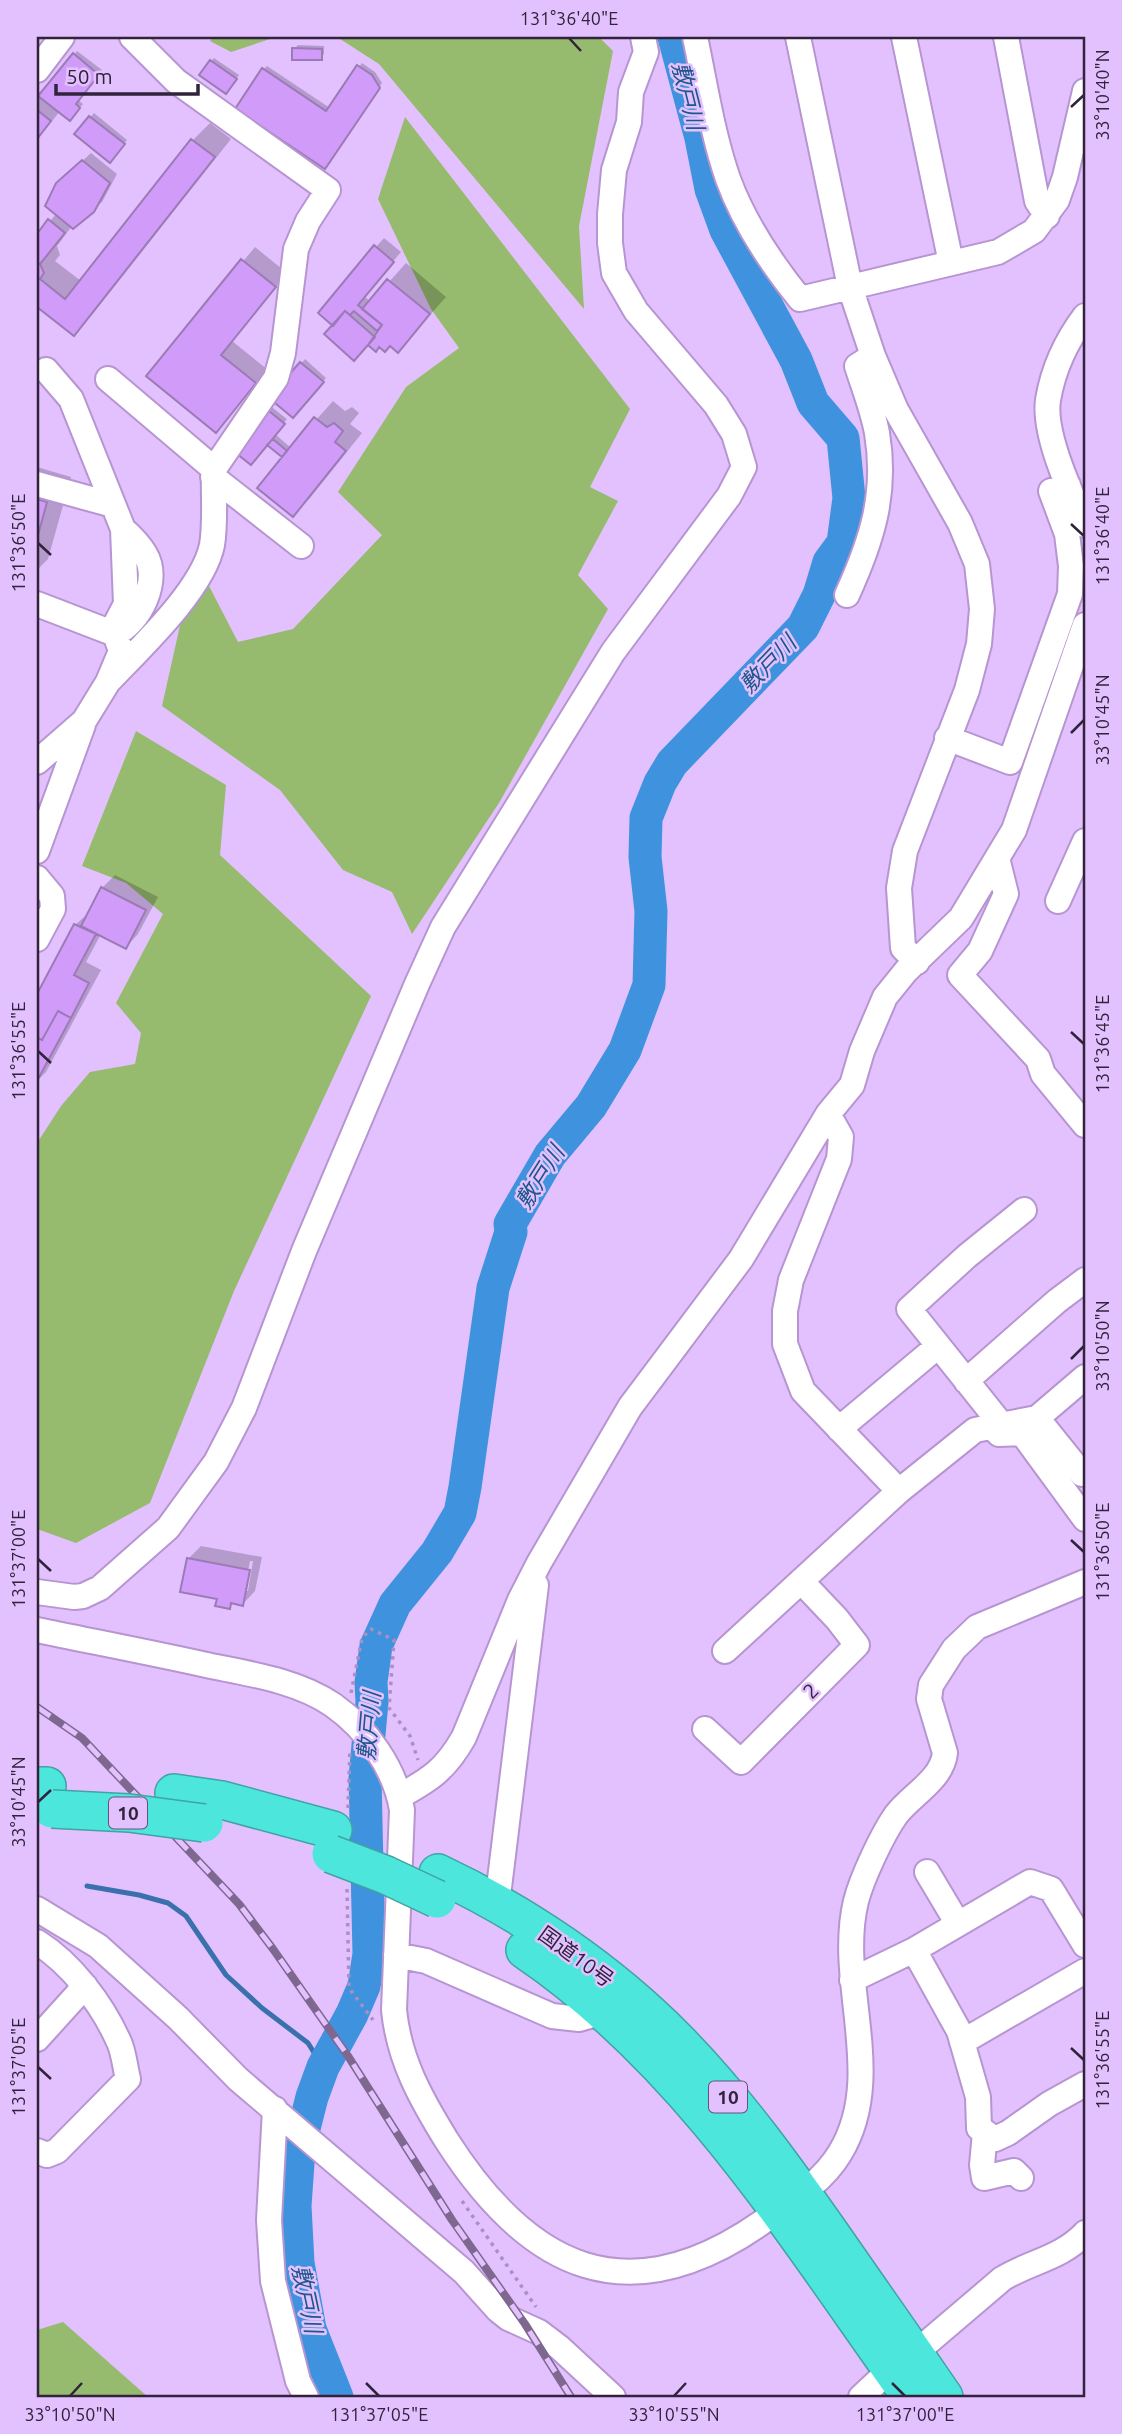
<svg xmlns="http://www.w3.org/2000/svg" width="1122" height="2434" font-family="Ubuntu,'Noto Sans JP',sans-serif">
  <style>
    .green { fill: #96ba6e }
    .shadow { fill: #0003; fill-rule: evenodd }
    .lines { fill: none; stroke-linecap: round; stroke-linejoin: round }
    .stream { stroke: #3a71ad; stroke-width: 5 }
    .river { stroke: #3f92de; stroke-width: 33 }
    .building { fill: #d19cf9; stroke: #9b7bb5; stroke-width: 2 }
    .minor-casing { stroke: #b695d1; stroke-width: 28 }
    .highway-casing { stroke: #42a2a4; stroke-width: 40 }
    .path { stroke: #ab8fc2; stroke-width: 3.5; stroke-dasharray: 3.5 5; stroke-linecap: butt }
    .minor { stroke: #fff; stroke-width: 24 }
    .highway { stroke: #4ce6dd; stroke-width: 37 }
    .rail-casing { stroke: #7e6890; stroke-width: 8 }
    .rail { stroke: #e3c1ff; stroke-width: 5; stroke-dasharray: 16; stroke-linecap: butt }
    .highway-bridge-casing { stroke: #42a2a4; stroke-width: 40; stroke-linecap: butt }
    .highway-bridge { stroke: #4ce6dd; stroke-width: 37 }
    .ticks { fill: none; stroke: #30233b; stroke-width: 2.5 }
    .labels { text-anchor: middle; stroke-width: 5; stroke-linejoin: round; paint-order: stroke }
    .shield { fill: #e3c1ff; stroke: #665276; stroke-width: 2 }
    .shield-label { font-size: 19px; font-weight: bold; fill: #30233b }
    .street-label { font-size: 21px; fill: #30233b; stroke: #e3c1ff }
    .water-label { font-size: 23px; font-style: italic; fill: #1e578a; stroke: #e3c1ff }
    .neatline { fill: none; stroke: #30233b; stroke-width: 2.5 }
    .ticks-label { font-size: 18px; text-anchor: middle; fill: #30233b }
  </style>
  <rect width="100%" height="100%" fill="#e3c1ff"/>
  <!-- green -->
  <path class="green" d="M213,37H276L231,52L210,41Z
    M337,37H599L613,51L579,226L584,309L379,64Z
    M405,117L630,409L590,487L618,501L578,575L608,609L499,803L412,934L392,892L343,870L280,790L162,706L183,612L208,584L238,642L293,629L382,535L338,492L406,387L459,348L431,309L378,199Z
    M136,731L226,785L220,855L371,996L234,1291L150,1503L76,1543L37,1529V1143L61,1106L90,1072L135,1064L141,1033L116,1003L163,914L126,883L82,866Z
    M63,2322L148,2397H37V2330Z"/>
  <!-- shadow -->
  <path class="shadow" d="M298,45L324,46V54L321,58L294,49Z
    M77,51L102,70L78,100L83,104L73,116L60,111L37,140V95L45,86L47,88Z
    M214,58L239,75L230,88L211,61Z
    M362,63L375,72L382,83L329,163L263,70L267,66L330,108Z
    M94,113L127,140L114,157L77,134Z
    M210,123L231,139L91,316L74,333L37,304V236L57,213L67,175L91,153L117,174L102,202L72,226L57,246L60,255L55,261L81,281L193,140Z
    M384,238L401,252L364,296L371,302L406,263L446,297L398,351L390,344L335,325L376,247Z
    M255,247L287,273L232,341L268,370L216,431L148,376Z
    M305,359L326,378L293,416L272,397Z
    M333,401L345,411L352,407L359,413L350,424L362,433L310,498L293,515L284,457L268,443L255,460L269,405L287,419L275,434L291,448Z
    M37,467L71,477L48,559L37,570Z
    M115,875L158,897L138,934L126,947L101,934L86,962L101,970L46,1072L37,1081L39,1082L37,1087V998L75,925L90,912L102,888Z
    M201,1546L262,1557L255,1591L243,1604L235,1602L229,1607L219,1598L188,1559ZM250,1561H253L248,1591H244Z"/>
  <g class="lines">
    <!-- stream -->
    <path class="stream" d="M87,1886L139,1895L168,1903L186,1916L226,1975L262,2008L308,2043L323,2067"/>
    <!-- river -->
    <path class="river" d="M337,2397L310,2329L298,2263L295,2206L299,2148L312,2097L323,2067L352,2014L364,1986L369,1954L365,1778L372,1702L371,1682L376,1646L395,1604L437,1552L460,1513L465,1487L493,1288L511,1232L510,1224L550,1155L591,1106L625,1050L649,985L651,911L645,857L646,818L660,783L672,763L803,627L819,595L829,562L843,543L849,498L843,438L813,403L796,360L726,230L711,189L701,138L674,37"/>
  </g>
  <!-- building -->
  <path class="building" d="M292,48L322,49V60H292Z
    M73,53L99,75L76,104L80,108L70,121L38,96Z
    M210,60L237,79L226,94L199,75Z
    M357,65L372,75L380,88L325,169L235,109L262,68L326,111Z
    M37,110L51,121L37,139Z
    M89,116L125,144L110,163L74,134Z
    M191,139L215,157L74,336L37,307V234L48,219L65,233L40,264L44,273L40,279L65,299Z
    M82,160L110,183L94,212L73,229L45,206L56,183Z
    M374,245L394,262L358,305L382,325L377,331L354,311L350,315L345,311L333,326L318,313Z
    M241,259L276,287L221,355L256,383L216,433L146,376Z
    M387,279L430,314L398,353L390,346L385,352L379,347L376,352L368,345L382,325L362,309Z
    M345,311L375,337L354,361L324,334Z
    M300,362L324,382L293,418L269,398Z
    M264,407L285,424L251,465L231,449Z
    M314,417L327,427L334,423L343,431L335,442L346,451L293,517L257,488Z
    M273,439L287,451L282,457L267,445Z
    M37,499L47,502L37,539Z
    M101,887L146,910L126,949L81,926Z
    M74,924L96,934L74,975L89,983L71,1018L58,1011L42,1040L37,1037V994Z
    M58,1011L71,1018L37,1081V1037L42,1040Z
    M187,1558L250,1570L243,1606L231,1603L230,1609L215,1606L217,1599L180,1592Z"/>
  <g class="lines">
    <defs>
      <path id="minor" d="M695,37C705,84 712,133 728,179C744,223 771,263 800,299L998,252L1034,231L1057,200L1065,177L1085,91
        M798,37L850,287L873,356L896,410L960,523L977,564L982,609L979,644L967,690L905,851L899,888L903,948L917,962
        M904,37L951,263
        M1006,37L1037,201L1047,216
        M37,70L62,37
        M1085,316C1067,340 1053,370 1048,400C1043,434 1071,494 1085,525
        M46,370L71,399L123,529L126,604L114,627L115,634C140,622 161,580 145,554C139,544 131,536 123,529
        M108,379L214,469L276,378L283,353L296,249L308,221L328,190L176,81L132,37
        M213,477L301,546
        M37,484L113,505
        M847,595C872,540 887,494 877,433C873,411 864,388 857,366L873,356
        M37,604L115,634L121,651L108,682L84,721L37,762
        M108,682C139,649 203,590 212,545C216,521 213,493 214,469
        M947,738L1010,762L1070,594L1071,566L1067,534L1051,491L1068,485
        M37,851L83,725
        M997,858L1006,894L980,951L960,975L1038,1059L1043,1074L1085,1125
        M37,878L52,896L53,909L37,939
        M1058,901L1085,841
        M828,1114L841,1137L839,1159L791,1280L785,1311V1344L803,1391L899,1491
        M966,1381L1057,1301L1085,1280
        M1037,1418L1082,1474L1085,1472
        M1001,1424L909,1309L967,1256L1024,1210
        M839,1429L938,1346
        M995,1430L999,1434L1022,1433L1085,1519
        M37,1592L74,1597L83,1596L100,1588L168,1528L216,1462L244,1408L304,1251L417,984L443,927L613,652L729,496L744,467L734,434L716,405L636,311L614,273L610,243V214L614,170L629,122L631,92L646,52L643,37
        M37,1630C95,1642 153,1653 211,1666C251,1674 298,1681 333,1705C367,1729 395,1768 402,1810L394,2010C399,2060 421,2099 447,2141C529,2269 627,2316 761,2223C789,2203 822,2183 840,2153C887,2076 836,1983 856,1901C862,1878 882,1835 896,1815C911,1795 942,1780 945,1753L929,1699L931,1685L954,1649L977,1627L1085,1582
        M725,1651L899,1491L975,1430L1037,1418L1085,1377
        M705,1729L741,1762L857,1645L837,1619L801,1581
        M400,1796C431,1779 446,1769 464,1737L520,1600L539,1563L630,1407L741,1259L828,1114L852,1085L862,1051L885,997L906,971L961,918L1014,830L1085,625
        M927,1872L958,1924
        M497,1904L536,1585
        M37,1909L98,1946L178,2018L238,2079L464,2272L498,2310L508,2318L539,2332L560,2348L613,2397
        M37,1942C72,1964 102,2004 119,2042C124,2053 125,2067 128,2079L57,2151L47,2155L37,2151
        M914,1950L1030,1882L1051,1889L1085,1945
        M396,1955L426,1961L552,2016L579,2019L603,2012
        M852,1980L914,1950L959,2031L978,2097L979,2128L995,2139L1008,2133L1049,2104L1085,2084
        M37,2039L85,1986
        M962,2042L1085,1971
        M275,2109L269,2220L273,2281L298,2381L306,2397
        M985,2132L982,2165L984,2178L1014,2171L1021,2178
        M914,2354L1002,2279C1029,2262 1062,2258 1085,2233
        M861,2397L891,2369"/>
      <path id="highway" d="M37,1786H47
        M174,1793L222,1800L333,1830
        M438,1873C525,1914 609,1971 677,2040C736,2100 786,2170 835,2240C871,2292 908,2344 944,2397
        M525,1950C690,2062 797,2238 911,2397"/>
    </defs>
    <!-- minor casing -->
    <use href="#minor" class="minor-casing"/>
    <!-- highway casing -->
    <use href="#highway" class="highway-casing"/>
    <!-- path -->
    <path class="path" d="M351,1693L362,1638L371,1629L394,1640L389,1708L410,1736L418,1760
      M348,1808L350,1749
      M347,1889L349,1988L373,2020
      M462,2201L536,2307"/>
    <!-- minor -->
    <use href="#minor" class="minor"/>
    <!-- highway -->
    <use href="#highway" class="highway"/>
    <defs>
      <path id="rail" d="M37,1707L82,1738L239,1904L273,1949L348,2056L452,2220L525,2324L571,2397"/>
    </defs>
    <!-- rail casing -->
    <use href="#rail" class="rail-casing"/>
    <!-- rail -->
    <use href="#rail" class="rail"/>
    <defs>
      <path id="highway-bridge" d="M52,1809L129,1813L204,1823
        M331,1854L386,1875L437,1899"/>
    </defs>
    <!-- highway-bridge casing -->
    <use href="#highway-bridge" class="highway-bridge-casing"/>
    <!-- highway-bridge -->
    <use href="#highway-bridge" class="highway-bridge"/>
  </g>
  <!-- ticks -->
  <path class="ticks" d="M569,38L581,51M1071,107L1084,95M1071,524L1084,536M38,543L51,555M1071,733L1084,720M1071,1032L1084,1044M38,1051L51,1063M1071,1359L1084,1346M1071,1540L1084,1552M38,1559L51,1571M38,1802L51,1790M1071,2048L1084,2060M38,2067L51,2079M366,2383L379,2396M892,2383L905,2396M70,2396L82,2383M674,2396L686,2383"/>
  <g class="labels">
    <!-- shield labels -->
    <g class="shield">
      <rect x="109" y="1797.5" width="38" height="31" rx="5"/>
      <rect x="709" y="2081.5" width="38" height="31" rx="5"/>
    </g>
    <g class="shield-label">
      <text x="128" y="1820">10</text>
      <text x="728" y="2104">10</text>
    </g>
    <!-- street labels -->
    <g class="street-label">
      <text transform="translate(811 1691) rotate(-45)" y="7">2</text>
      <text transform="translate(576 1957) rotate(36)" y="7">国道10号</text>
    </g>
    <!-- water labels -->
    <g class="water-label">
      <text transform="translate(688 96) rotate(76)" y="8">敷戸川</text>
      <text transform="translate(768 664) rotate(-46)" y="8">敷戸川</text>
      <text transform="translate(540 1177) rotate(-58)" y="8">敷戸川</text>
      <text transform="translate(369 1726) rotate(-85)" y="8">敷戸川</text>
      <text transform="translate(307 2299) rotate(78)" y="8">敷戸川</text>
    </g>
  </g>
  <!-- border -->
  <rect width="1122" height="2434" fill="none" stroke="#e3c1ff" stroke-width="77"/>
  <!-- scale -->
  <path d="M56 84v10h142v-10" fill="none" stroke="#30233b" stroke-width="3.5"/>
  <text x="66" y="84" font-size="21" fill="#30233b" stroke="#e3c1ff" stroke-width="5" paint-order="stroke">50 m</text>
  <rect x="38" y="38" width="1046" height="2358" class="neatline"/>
  <g class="ticks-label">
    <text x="569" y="25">131°36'40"E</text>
    <text transform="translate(1103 95) rotate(-90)" y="6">33°10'40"N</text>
    <text transform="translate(1103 536) rotate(-90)" y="6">131°36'40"E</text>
    <text transform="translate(19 543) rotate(-90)" y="6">131°36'50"E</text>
    <text transform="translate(1103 720) rotate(-90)" y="6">33°10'45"N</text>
    <text transform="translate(1103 1044) rotate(-90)" y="6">131°36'45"E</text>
    <text transform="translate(19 1051) rotate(-90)" y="6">131°36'55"E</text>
    <text transform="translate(1103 1346) rotate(-90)" y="6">33°10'50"N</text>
    <text transform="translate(1103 1552) rotate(-90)" y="6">131°36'50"E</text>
    <text transform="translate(19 1559) rotate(-90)" y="6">131°37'00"E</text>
    <text transform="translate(19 1802) rotate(-90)" y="6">33°10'45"N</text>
    <text transform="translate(1103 2060) rotate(-90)" y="6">131°36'55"E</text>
    <text transform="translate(19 2067) rotate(-90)" y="6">131°37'05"E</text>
    <text x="70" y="2421">33°10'50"N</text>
    <text x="379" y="2421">131°37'05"E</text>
    <text x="674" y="2421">33°10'55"N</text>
    <text x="905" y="2421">131°37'00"E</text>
  </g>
</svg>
